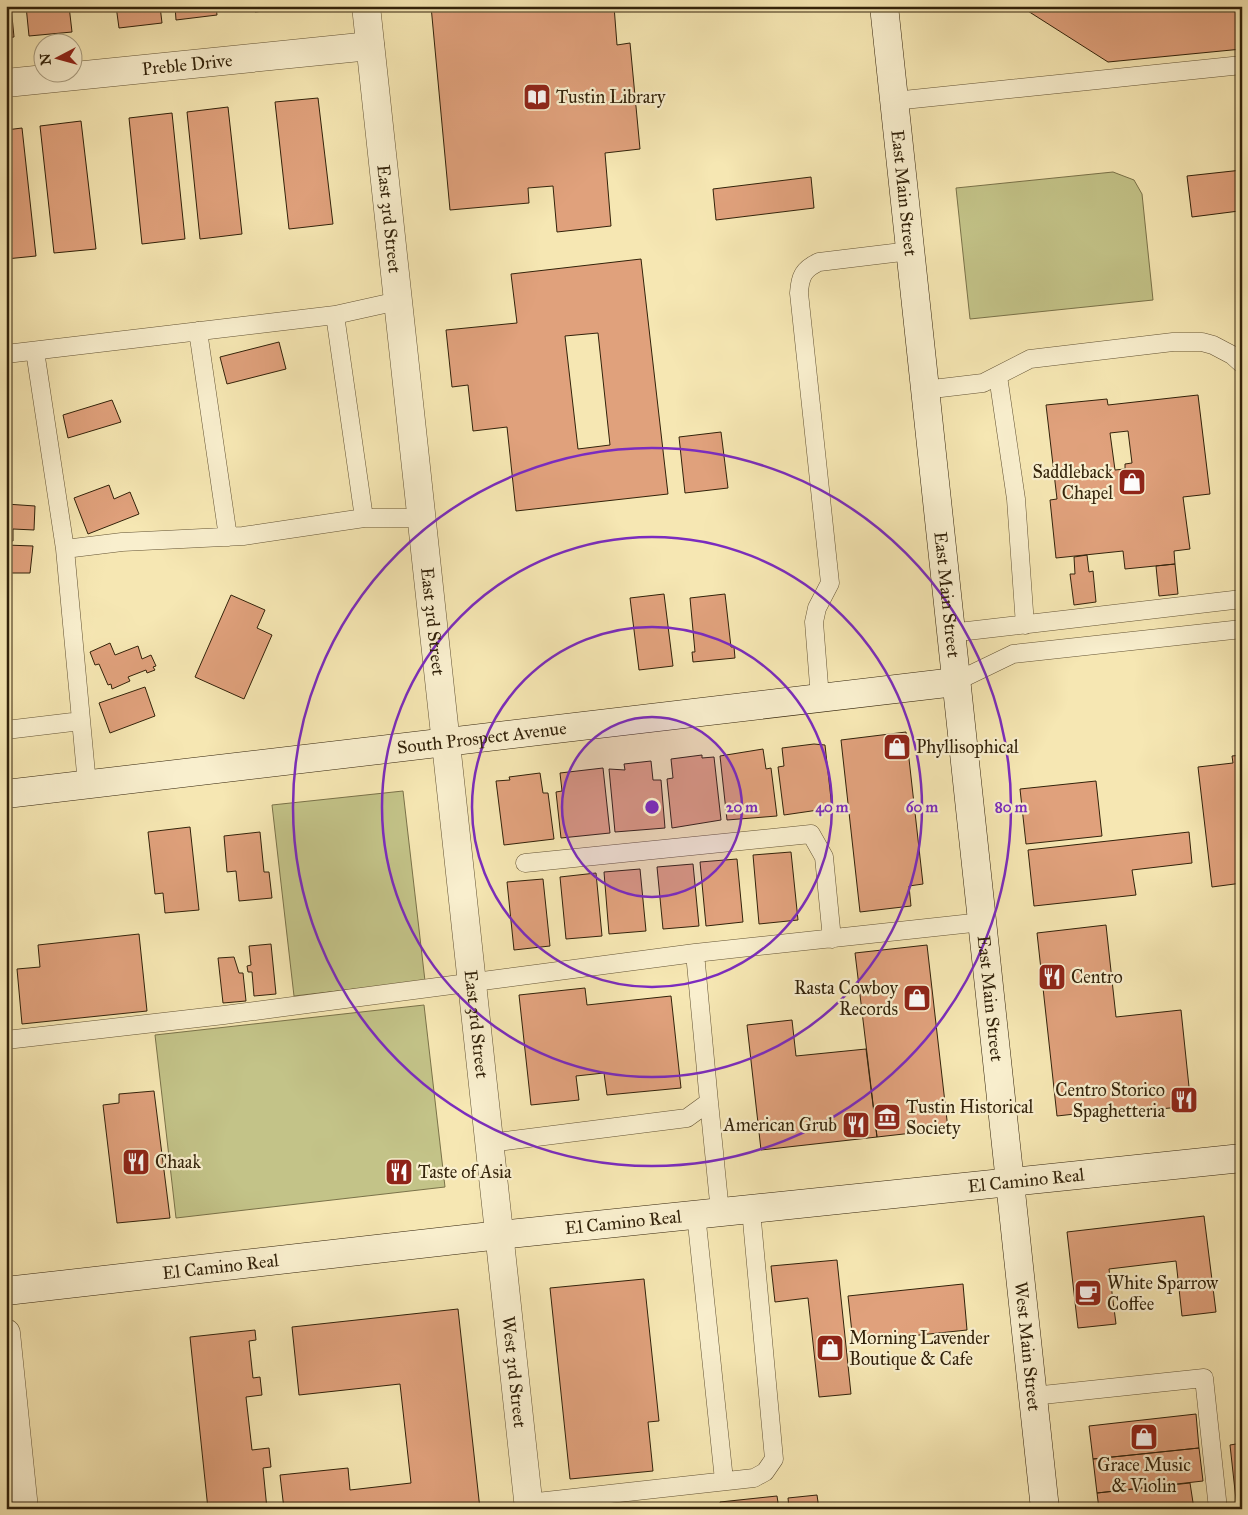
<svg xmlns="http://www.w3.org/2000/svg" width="1248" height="1515" font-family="'IM FELL Great Primer',serif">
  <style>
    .green { fill: #c3c388; stroke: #7a7249 }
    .building { fill: #e0a17c; stroke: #32220a; fill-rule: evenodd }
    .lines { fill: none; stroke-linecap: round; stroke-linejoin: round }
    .lane-casing { stroke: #635334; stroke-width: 19 }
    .street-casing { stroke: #635334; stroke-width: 29 }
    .secondary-casing { stroke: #32220a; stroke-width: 29 }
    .lane { stroke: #f9efce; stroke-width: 18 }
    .street { stroke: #f9efce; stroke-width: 28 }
    .secondary { stroke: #f9efce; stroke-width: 28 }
    .ring { fill: none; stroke: #7b2cbf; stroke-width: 2.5 }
    .labels { text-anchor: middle; stroke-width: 4.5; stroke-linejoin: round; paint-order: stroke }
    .street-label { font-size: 18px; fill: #32220a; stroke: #f9efce }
    .poi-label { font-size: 18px; fill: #32220a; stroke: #f9efce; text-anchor: start }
    .centre { fill: #7b2cbf; stroke: #f9efce; stroke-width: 2.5 }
    .ring-label { font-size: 15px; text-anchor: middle; font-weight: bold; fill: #7b2cbf; stroke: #f9efce; stroke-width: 4.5; stroke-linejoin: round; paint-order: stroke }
  </style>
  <rect width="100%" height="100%" fill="#f6e7b3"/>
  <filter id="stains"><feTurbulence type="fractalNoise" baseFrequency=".004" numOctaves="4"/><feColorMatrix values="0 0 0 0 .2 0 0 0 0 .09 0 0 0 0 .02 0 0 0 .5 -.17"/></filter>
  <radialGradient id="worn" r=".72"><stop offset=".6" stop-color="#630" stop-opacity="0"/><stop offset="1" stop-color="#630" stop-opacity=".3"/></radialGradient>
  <!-- green -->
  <path class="green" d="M1113,172L1134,180L1142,194L1153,300L970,319L956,188Z
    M403,791L425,981L294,996L272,805Z
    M424,1005L445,1187L176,1218L155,1035Z"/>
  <!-- building -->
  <path class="building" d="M6,6H11L14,37L6,38Z
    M26,6H69L72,32L29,36Z
    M116,6H160L162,23L119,28Z
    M175,6H216L217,15L176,20Z
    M254,6H307L255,12Z
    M431,6H614L617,45L630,43L640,149L605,153L611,226L557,232L553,186L528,188L529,203L450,210Z
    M1020,6H1242V49L1108,62Z
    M318,98L333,224L289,229L275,102Z
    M228,107L242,234L200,239L187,112Z
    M172,113L185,239L142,244L129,118Z
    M81,121L96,249L54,253L40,126Z
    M22,128L36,256L6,259V130Z
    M1242,170V232L1239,211L1192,217L1187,176Z
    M811,177L814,208L716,220L713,189Z
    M641,259L668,494L516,511L507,427L473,431L468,385L452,387L446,330L517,323L511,274ZM598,333L610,445L578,449L565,336Z
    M279,342L286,369L227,384L220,357Z
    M1198,395L1210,494L1183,497L1190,549L1174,551L1175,564L1125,569L1123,551L1056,558L1050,500L1057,499L1046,405L1107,399L1108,405ZM1128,431L1132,463L1125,464V469L1115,470L1110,433Z
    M112,400L121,422L68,438L63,415Z
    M721,432L728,488L685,493L679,437Z
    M109,485L114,499L130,492L139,514L88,534L74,498Z
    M6,504L35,506L34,530L13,529V541H6Z
    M6,545L33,546L30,573H6Z
    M1087,555L1089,572L1093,571L1096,602L1074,605L1070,574H1075L1074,557Z
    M1175,564L1178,594L1159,596L1156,566Z
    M664,594L673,666L639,670L630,598Z
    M725,594L731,647H734L735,658L693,662L692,652H695L690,598Z
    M231,595L265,610L257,628L272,635L244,699L195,677Z
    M110,643L115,655L138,646L142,659L151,655L156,666L153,667L155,670L147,673L146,670L128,677L130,681L112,689L111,684L108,685L99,664L95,665L90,652Z
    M145,687L155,716L110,733L99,703Z
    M906,732L923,884L909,886L911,906L860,912L841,740Z
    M814,744L825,745L832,808L784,815L778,767L784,766L782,748Z
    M763,749L766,769L771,768L777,816L727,820L720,756Z
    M702,755V758L714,757L721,820L672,828L667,779L673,778L671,759Z
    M1242,755V883L1212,887L1198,767L1233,763L1232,756Z
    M651,761L653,780H661L665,828L615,832L609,769L625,770L624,764Z
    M603,768L610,833L561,838L556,792L562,791L560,773Z
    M540,773L543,793H548L554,839L504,845L496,781L510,780L509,777Z
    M1096,781L1102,836L1026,844L1020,789Z
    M190,827L199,910L165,913L163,893L155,894L148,832Z
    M260,832L264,872H269L272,898L239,901L236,871L227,872L224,836Z
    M1189,832L1192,863L1132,870L1136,895L1034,906L1028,850Z
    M791,852L798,920L759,924L753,855Z
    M737,859L743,922L706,926L700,862Z
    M693,864L699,926L663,929L657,867Z
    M640,869L646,931L609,934L604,872Z
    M596,873L602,936L566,939L560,877Z
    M543,879L550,946L514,950L507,882Z
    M1106,925L1116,1017L1181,1010L1191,1106L1138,1111V1107L1057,1116L1037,933Z
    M139,934L147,1011L22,1024L17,969L40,967L38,945Z
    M271,944L276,994L254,996L252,972H248L247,966L251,965L249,946Z
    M927,945L948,1129L877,1137L855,953Z
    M234,957L239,973H243L246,1001L223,1003L218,958Z
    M585,988L587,1005L671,996L681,1088L607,1095L604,1073L576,1076L579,1100L531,1105L519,995Z
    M792,1020L796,1056L866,1049L877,1137L761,1150L747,1025Z
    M154,1091L170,1218L117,1223L103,1105L119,1103V1094Z
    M1204,1216L1216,1312L1182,1316L1176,1261L1109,1269L1116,1324L1078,1328L1067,1232Z
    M837,1260L851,1394L819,1397L808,1298L775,1302L771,1266Z
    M644,1279L659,1421L648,1422L653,1471L570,1479L550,1288Z
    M963,1284L967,1330L853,1342L848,1296Z
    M458,1309L480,1509H284L280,1475L348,1468L350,1490L411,1483L400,1384L299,1395L292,1327Z
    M255,1330L256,1340L249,1341L253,1378L260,1377L262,1395L246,1397L252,1450L269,1448L271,1467L263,1468L267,1509H274H208L190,1337Z
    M1196,1414L1199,1448L1093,1459L1089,1426Z
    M1242,1443V1509H1237L1230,1445Z
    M1199,1448L1203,1481L1097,1493L1093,1459Z
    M1190,1483L1194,1509H1099L1097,1493Z
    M817,1495L819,1509H789L788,1498Z
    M777,1496L779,1509H721L720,1502Z"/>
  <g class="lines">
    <defs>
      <path id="lane" d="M894,101L1242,65
        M335,315L398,301
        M198,331L228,537
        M35,351L65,549
        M6,354L335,315L364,518L243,536L122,542L65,549L87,784
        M998,376L1016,499L1025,625
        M924,390L983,383L1030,359L1173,342H1202L1213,345L1232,355L1242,364
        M364,518H422
        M950,633L1242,599
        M955,682L1013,654L1242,629
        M820,698L814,622L817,608L830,583L799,293C800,277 803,269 819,262L910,251
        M6,730L81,721
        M525,863L811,834L824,857L832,939
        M6,1040L224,1015L695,953L982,922
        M709,1102L720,1212
        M489,1143L687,1118L709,1102L695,953
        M696,1214L724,1480
        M1033,1396L1204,1378L1218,1509
        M528,1503L754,1478L765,1472L774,1459L751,1210"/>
      <g id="street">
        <path id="s1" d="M366,6L529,1509"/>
        <path id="s2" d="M6,83L370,46"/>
        <path d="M6,1333L24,1509"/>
      </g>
      <g id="secondary">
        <path id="s3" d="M884,6L1045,1509"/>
        <path id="s4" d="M6,794L955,682"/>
        <path id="s5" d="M6,1291L500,1235L1242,1158"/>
      </g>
    </defs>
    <!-- lane casing -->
    <use href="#lane" class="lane-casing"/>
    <!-- street casing -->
    <use href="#street" class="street-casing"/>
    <!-- secondary casing -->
    <use href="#secondary" class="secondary-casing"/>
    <!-- lane -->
    <use href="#lane" class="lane"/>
    <!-- street -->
    <use href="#street" class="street"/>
    <!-- secondary -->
    <use href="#secondary" class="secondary"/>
  </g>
  <!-- distance rings -->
  <circle cx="652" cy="807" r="90" fill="#7b2cbf" fill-opacity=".12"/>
  <g class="ring">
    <circle cx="652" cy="807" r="90"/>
    <circle cx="652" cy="807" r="180"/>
    <circle cx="652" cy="807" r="270"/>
    <circle cx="652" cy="807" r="359"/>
  </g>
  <!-- icons -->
  <defs>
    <symbol id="library-square" viewBox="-11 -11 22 22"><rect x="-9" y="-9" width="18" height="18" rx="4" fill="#8f2418" stroke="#f9efce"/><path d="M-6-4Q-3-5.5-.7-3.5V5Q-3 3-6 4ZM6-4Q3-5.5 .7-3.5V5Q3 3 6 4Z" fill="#fff"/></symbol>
    <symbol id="shop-square" viewBox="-11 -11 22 22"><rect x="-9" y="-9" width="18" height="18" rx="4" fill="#8f2418" stroke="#f9efce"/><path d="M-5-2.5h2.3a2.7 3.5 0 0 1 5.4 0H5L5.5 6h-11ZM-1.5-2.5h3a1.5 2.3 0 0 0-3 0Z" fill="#fff"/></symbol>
    <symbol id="restaurant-square" viewBox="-11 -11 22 22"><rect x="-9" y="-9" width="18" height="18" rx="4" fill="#8f2418" stroke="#f9efce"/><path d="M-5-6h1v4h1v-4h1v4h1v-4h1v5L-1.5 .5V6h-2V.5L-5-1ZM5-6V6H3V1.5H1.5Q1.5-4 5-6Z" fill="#fff"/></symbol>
    <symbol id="museum-square" viewBox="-11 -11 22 22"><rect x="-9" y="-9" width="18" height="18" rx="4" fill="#8f2418" stroke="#f9efce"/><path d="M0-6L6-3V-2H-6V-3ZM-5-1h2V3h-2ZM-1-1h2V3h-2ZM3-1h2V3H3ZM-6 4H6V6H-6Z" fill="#fff"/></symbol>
    <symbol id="cafe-square" viewBox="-11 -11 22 22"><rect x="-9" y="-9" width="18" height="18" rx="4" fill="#8f2418" stroke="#f9efce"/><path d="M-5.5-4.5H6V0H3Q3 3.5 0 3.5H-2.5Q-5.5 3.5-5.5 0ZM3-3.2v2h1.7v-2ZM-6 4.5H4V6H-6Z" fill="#fff"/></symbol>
  </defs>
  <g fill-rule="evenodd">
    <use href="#library-square" x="521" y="81" width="32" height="32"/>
    <use href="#shop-square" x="1116" y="466" width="32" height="32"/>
    <use href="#shop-square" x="881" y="731" width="32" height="32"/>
    <use href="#restaurant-square" x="1036" y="961" width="32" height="32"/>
    <use href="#shop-square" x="901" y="982" width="32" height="32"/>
    <use href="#restaurant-square" x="1168" y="1084" width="32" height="32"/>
    <use href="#museum-square" x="871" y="1101" width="32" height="32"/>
    <use href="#restaurant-square" x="840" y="1109" width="32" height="32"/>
    <use href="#restaurant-square" x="120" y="1146" width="32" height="32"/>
    <use href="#restaurant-square" x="383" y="1156" width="32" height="32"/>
    <use href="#cafe-square" x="1072" y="1277" width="32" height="32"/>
    <use href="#shop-square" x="814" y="1332" width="32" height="32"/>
    <use href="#shop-square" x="1128" y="1421" width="32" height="32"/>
  </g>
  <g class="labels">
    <!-- street labels -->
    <g class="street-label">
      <text dy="6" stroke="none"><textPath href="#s2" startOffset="182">Preble Drive</textPath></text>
      <text dy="6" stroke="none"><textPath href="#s3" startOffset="188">East Main Street</textPath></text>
      <text dy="6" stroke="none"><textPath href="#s1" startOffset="214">East 3rd Street</textPath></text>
      <text dy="6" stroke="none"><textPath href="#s3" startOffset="592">East Main Street</textPath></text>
      <text dy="6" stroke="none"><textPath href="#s1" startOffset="619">East 3rd Street</textPath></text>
      <text dy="6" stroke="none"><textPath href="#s4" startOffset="479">South Prospect Avenue</textPath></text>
      <text dy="6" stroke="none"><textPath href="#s3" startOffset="998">East Main Street</textPath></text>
      <text dy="6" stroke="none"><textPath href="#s1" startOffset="1024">East 3rd Street</textPath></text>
      <text dy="6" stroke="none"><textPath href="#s5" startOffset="1026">El Camino Real</textPath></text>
      <text dy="6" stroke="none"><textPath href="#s5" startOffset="621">El Camino Real</textPath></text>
      <text dy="6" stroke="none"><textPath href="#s5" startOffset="216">El Camino Real</textPath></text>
      <text dy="6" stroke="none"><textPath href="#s3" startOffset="1348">West Main Street</textPath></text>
      <text dy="6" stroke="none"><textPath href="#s1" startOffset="1374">West 3rd Street</textPath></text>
    </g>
    <!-- poi labels -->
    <g class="poi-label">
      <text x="556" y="103">Tustin Library</text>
      <text x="1113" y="478" text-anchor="end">Saddleback<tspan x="1113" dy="21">Chapel</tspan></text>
      <text x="916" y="753">Phyllisophical</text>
      <text x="1071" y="983">Centro</text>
      <text x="898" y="994" text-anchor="end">Rasta Cowboy<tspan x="898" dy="21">Records</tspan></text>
      <text x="1165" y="1096" text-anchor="end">Centro Storico<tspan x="1165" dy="21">Spaghetteria</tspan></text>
      <text x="906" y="1113">Tustin Historical<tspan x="906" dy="21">Society</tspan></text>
      <text x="837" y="1131" text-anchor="end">American Grub</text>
      <text x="155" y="1168">Chaak</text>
      <text x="418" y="1178">Taste of Asia</text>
      <text x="1107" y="1289">White Sparrow<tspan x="1107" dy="21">Coffee</tspan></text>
      <text x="849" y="1344">Morning Lavender<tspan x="849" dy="21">Boutique &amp; Cafe</tspan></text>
      <text x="1144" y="1471" text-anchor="middle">Grace Music<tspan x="1144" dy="21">&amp; Violin</tspan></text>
    </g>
  </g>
  <circle cx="652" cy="807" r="8" class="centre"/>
  <g class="ring-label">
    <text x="742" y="812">20 m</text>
    <text x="832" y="812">40 m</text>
    <text x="922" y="812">60 m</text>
    <text x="1011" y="812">80 m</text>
  </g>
  <!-- margin -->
  <rect width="1248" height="1515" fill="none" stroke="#f6e7b3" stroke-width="25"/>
  <rect x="8" y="8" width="1233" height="1500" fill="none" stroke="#32220a" stroke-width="2.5"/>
  <rect x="12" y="12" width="1223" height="1490" fill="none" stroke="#32220a"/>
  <!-- north arrow -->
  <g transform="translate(58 58) rotate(264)"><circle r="24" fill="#f9efce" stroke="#a99d80"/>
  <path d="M0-4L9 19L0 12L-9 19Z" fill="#8f2418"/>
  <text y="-8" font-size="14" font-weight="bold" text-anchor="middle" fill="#32220a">N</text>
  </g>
  <rect width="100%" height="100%" filter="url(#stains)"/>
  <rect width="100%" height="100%" fill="url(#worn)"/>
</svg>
